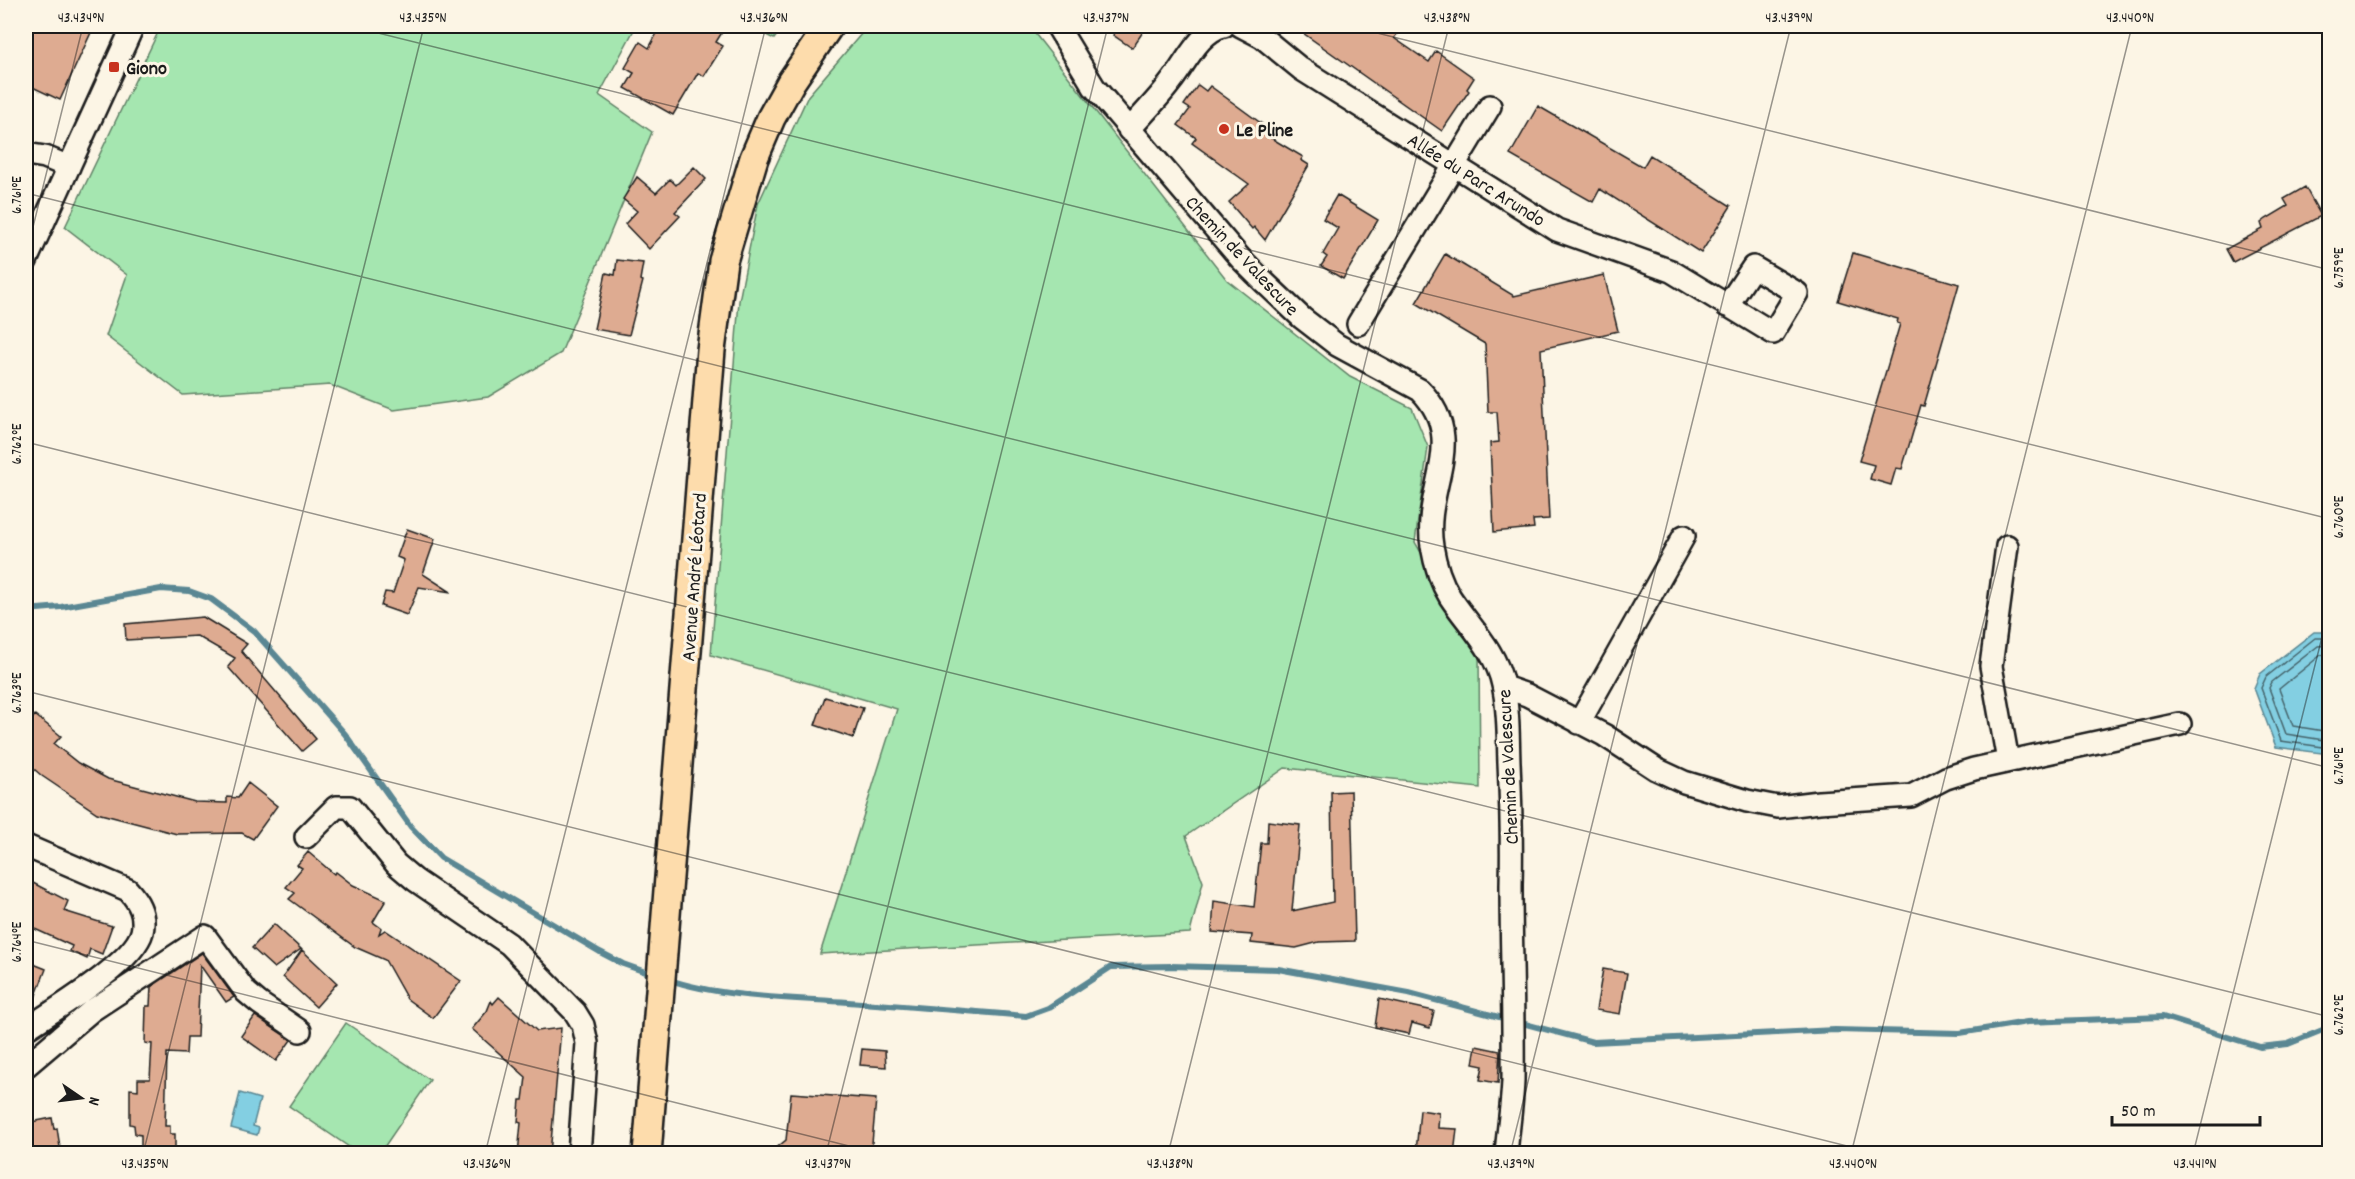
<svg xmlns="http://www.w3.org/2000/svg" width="2355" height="1179" font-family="Dekko,sans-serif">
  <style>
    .green { fill: #a5e6b0; stroke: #608166; stroke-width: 1.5 }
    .water { fill: #83cfe2; stroke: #5a8793; stroke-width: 1.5 }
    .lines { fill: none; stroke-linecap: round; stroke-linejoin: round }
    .shore { stroke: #45646b; stroke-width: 1.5 }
    .stream { stroke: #5a8793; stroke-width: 6 }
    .building { fill: #deab91; stroke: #1c1c1c; stroke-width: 1.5 }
    .minor-casing { stroke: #1c1c1c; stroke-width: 26 }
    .major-casing { stroke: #1c1c1c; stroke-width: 32 }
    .minor { stroke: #fcf5e5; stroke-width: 21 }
    .major { stroke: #fddcac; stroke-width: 27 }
    .ticks { fill: none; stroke: #1c1c1c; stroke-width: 1.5; stroke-opacity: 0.45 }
    .poi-dot { fill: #c8321e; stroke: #fcf5e5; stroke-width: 2 }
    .labels { text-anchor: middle; stroke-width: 6; stroke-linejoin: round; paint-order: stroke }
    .poi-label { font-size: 20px; font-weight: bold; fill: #1c1c1c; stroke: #fcf5e5; text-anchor: start }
    .street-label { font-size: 20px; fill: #1c1c1c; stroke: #fcf5e5 }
    .neatline { fill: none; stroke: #1c1c1c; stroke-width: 2 }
    .ticks-label { font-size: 15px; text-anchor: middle; fill: #1c1c1c }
  </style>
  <rect width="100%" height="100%" fill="#fcf5e5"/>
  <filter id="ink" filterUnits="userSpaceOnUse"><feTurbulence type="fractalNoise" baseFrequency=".0167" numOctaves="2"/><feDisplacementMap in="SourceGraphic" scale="12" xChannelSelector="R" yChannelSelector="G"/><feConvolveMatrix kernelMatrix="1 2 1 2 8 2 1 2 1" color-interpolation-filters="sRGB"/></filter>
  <g filter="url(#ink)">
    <!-- green -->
    <path class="green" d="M161,26H636L599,95L652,132L561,353L488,397L394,410L330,385L183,395L106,336L127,275L65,227Z
      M749,26H784L774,39Z
      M868,26H1029L1227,280L1350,377L1412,408L1428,447L1415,542L1479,654L1480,788L1285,768L1186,836L1203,882L1190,933L820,954L897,709L711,655L739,301L758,204L808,96Z
      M346,1023L430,1080L380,1153H358L289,1106Z"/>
    <!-- water -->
    <path class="water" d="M2314,632H2329V754L2276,747L2254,688L2260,674Z
      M240,1093L260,1099L253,1126L259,1128L257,1135L231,1128Z"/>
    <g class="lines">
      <!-- shore -->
      <path class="shore" d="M2330,638H2315L2266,677L2261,688L2281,741L2330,748
        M2330,645L2318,646L2272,682L2269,688L2286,734L2330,741
        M2330,654L2321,655L2279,689L2293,726L2330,732"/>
      <!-- stream -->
      <path class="stream" d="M26,610L61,607L161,589L189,591L211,599L254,631L345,734L411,827L441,858L600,952L623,964L654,975
        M667,979C721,998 791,998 848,1002C907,1006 967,1011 1026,1016L1048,1008L1111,967L1171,966L1278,969L1409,993L1593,1042L1835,1030L1960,1033L2027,1022L2163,1017L2260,1047L2288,1044L2330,1027"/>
    </g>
    <!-- building -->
    <path class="building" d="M33,26H94L60,100L26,84V40Z
      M661,26H726L716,42L723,46L704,76L698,73L673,115L625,88L634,73L625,68L640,42L649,48Z
      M1120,26H1147L1132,48L1113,35Z
      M1293,26H1385L1397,34L1394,38L1429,62L1436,51L1474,78L1467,89L1469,91L1442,131Z
      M1198,85L1206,91L1210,86L1262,124L1261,126L1269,132L1266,135L1303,157L1301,160L1309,165L1265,240L1254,227L1252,229L1229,202L1249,184L1192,143L1196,138L1178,125L1190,109L1184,105Z
      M1538,106L1643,167L1650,155L1731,206L1701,253L1600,189L1593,202L1510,155Z
      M694,167L706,179L675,212L680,216L649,249L625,224L637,211L623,199L637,177L656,193L670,179L676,185Z
      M2305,187L2321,216L2233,262L2226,249L2263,229L2261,223L2266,219L2288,206L2284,199Z
      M1337,195L1378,220L1343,279L1321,266L1327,257L1323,254L1338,228L1323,219Z
      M1853,253L1959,284L1924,406L1921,405L1902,469L1896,468L1891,485L1870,479L1874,465L1859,461L1900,324L1897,323L1898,319L1838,301Z
      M1445,254L1514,296L1604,275L1618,331L1541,349L1549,519L1533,520L1534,528L1494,532L1490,443L1499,442L1497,412H1488L1485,344L1416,303Z
      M617,260L643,263L640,280L643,281L629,335L594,329L606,273L615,275Z
      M407,529L435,539L423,574L451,592L419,587L407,615L381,606L385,592L393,593L404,560L397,557Z
      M203,617L247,644L241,651L316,739L302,751L228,667L235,658L197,636L126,640L125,624Z
      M825,697L863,708L853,738L815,725Z
      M35,715L61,736L54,744L78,763L108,779L195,802L227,803V797L238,798L248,783L277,806L253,839L242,833L177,834L97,813L42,776L26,762V727Z
      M1351,791L1355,941L1319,942L1296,948L1251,943L1252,935L1212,932L1214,901L1254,907L1261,843H1267L1268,821L1300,825L1292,911L1333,902L1331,792Z
      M308,852L334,874L336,872L353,885L386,900L373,922L381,928L379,934L385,930L461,981L433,1018L407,999L385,960L355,947L289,899L295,893L286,887L302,868L297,865Z
      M31,882L68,901L64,911L112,926L102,954L90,949L87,959L70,951L72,946L26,925V893Z
      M274,924L301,949L274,968L252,948Z
      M302,950L337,983L316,1007L283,977Z
      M202,953L234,997L226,1002L200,965L197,1037H187L186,1054L167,1053L165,1126H170V1134H175V1154H141V1135L135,1134L134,1125L130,1124V1089L138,1090V1079H150L152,1044L145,1043L146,1006H150L151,987Z
      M26,961L46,969L30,1011L26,1014Z
      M1603,969L1627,973L1620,1014L1596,1010Z
      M499,997L537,1031L561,1028L550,1154H518L521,1123L518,1122L520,1100H523L526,1077L472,1029L487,1011L491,1001L493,1004Z
      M1379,999L1434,1011L1430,1028L1412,1023L1409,1034L1375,1027Z
      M255,1016L291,1040L276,1061L241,1036Z
      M1476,1046L1500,1051L1498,1083L1480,1080L1483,1066L1473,1064Z
      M862,1049L885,1051L886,1067L860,1065Z
      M791,1093L876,1099L871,1154H769L786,1140Z
      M1420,1110L1439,1113L1438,1128L1457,1129L1454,1154L1416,1152Z
      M52,1118L54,1129L57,1128L61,1154H26V1123Z"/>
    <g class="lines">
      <defs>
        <path id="minor" d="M1057,26L1094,87L1240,258L1263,281L1302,318L1337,345L1420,390C1470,441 1422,488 1432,546C1435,564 1440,581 1450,597C1469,626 1496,650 1503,685C1509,710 1508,737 1509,763C1511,804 1512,844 1511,885C1511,951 1514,1016 1513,1081C1512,1105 1508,1130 1506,1154
          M1241,26L1262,37L1301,69L1557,230L1671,271L1773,333L1797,293L1753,267L1727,306
          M1129,130C1143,114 1158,99 1170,83C1185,65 1199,31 1224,26
          M26,154L45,157L69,167
          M26,261L133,26
          M1358,324L1490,106
          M2007,546L1991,666L2008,761
          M1504,687L1527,695L1604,735L1656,769L1684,782L1747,801L1778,807L1819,802L1911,796L1946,778L1974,769L2180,724
          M1579,723L1684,536
          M306,837L336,807H350L396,864L415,880L509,944L575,1012L583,1025L587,1043L579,1154
          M26,846L128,890C139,902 146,915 142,932C134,963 54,1010 26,1029
          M26,1066L91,1011L205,936L246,992L259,1003L300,1031"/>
        <path id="major" d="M647,1154L711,350L723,261L754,158L771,118L791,82L829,26"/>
      </defs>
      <!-- minor casing -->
      <use href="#minor" class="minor-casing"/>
      <!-- major casing -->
      <use href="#major" class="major-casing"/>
      <!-- minor -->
      <use href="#minor" class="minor"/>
      <!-- major -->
      <use href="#major" class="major"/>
    </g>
  </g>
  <!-- ticks -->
  <path class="ticks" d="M350,26L2330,519M1349,26L2330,270M26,193L2330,768M26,255L83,26M26,442L2330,1017M26,691L1879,1154M26,940L881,1154M143,1154L424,26M485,1154L766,26M826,1154L1108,26M1168,1154L1449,26M1510,1154L1791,26M1851,1154L2132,26M2193,1154L2330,605"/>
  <!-- markers -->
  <g class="poi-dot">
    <rect x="108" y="61" width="12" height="12" rx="3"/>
    <circle cx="1224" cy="129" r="6"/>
  </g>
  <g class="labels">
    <!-- poi labels -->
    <g class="poi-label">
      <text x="126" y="74">Giono</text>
      <text x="1236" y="136">Le Pline</text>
    </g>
    <!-- street labels -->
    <g class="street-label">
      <text transform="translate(1477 179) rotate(32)" y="7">Allée du Parc Arundo</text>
      <text transform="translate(1243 255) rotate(47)" y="7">Chemin de Valescure</text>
      <text transform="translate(693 577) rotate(-86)" y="7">Avenue André Léotard</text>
      <text transform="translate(1507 767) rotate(-93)" y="7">Chemin de Valescure</text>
    </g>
  </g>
  <!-- margin -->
  <rect width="2355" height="1179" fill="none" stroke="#fcf5e5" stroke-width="66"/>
  <!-- north arrow -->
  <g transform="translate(81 1098) rotate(104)" stroke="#fcf5e5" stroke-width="4.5" paint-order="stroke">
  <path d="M0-4.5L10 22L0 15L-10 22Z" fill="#1c1c1c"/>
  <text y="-9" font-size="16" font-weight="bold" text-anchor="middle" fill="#1c1c1c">N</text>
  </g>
  <!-- scale -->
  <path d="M2112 1116v9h148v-9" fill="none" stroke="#1c1c1c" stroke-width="3"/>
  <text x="2121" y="1116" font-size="18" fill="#1c1c1c" stroke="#fcf5e5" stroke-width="4.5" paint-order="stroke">50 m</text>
  <rect x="33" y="33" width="2289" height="1113" class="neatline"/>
  <g class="ticks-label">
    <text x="81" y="22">43.434°N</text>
    <text x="423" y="22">43.435°N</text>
    <text x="764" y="22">43.436°N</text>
    <text x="1106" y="22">43.437°N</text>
    <text x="1447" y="22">43.438°N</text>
    <text x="1789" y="22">43.439°N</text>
    <text x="2130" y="22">43.440°N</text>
    <text transform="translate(16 195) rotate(-90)" y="5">6.761°E</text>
    <text transform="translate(2338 268) rotate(-90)" y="5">6.759°E</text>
    <text transform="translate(16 444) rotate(-90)" y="5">6.762°E</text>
    <text transform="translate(2338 517) rotate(-90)" y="5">6.760°E</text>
    <text transform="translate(16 693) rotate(-90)" y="5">6.763°E</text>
    <text transform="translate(2338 766) rotate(-90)" y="5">6.761°E</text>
    <text transform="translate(16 942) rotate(-90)" y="5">6.764°E</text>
    <text transform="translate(2338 1015) rotate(-90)" y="5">6.762°E</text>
    <text x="145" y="1168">43.435°N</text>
    <text x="487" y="1168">43.436°N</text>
    <text x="828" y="1168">43.437°N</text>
    <text x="1170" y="1168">43.438°N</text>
    <text x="1511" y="1168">43.439°N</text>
    <text x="1853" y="1168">43.440°N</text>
    <text x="2195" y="1168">43.441°N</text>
  </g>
</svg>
